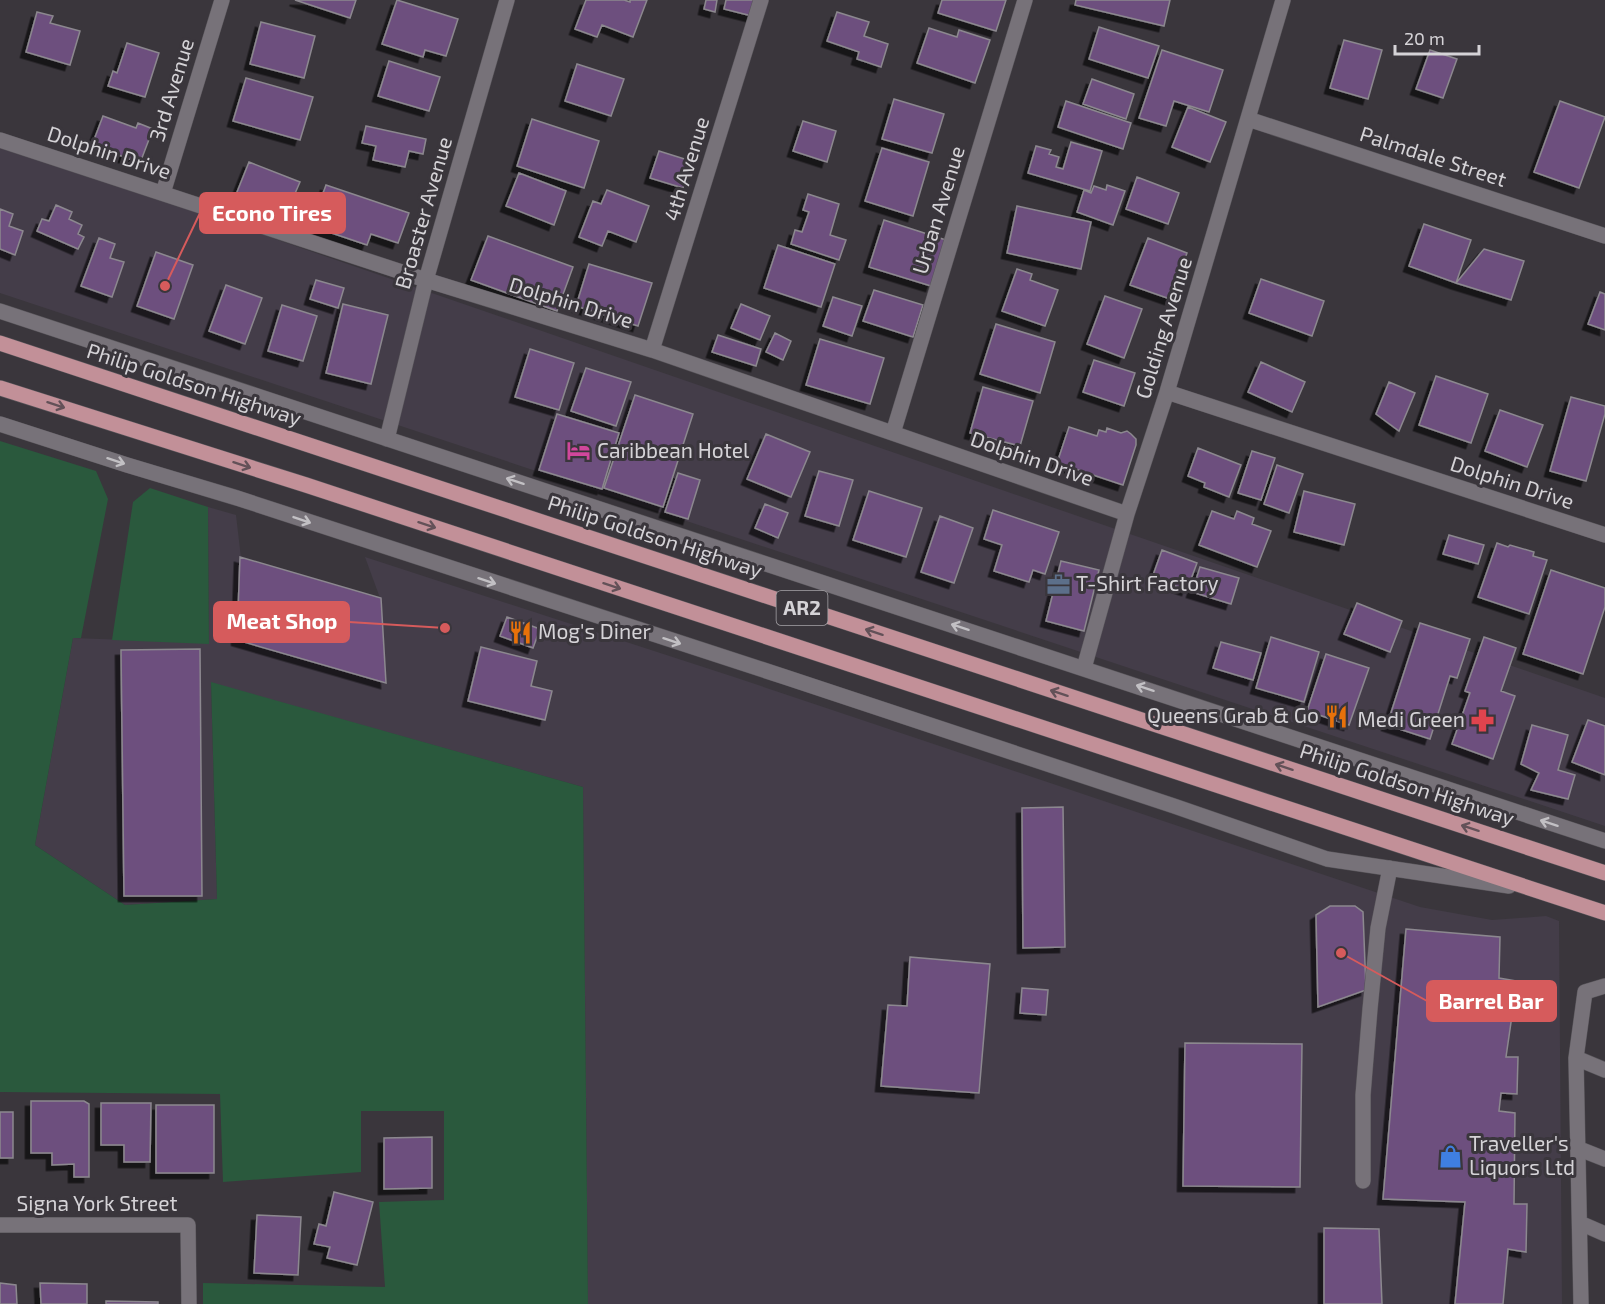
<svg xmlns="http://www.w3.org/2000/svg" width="1605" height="1304" font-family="'Exo 2',sans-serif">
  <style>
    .built { fill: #443d49 }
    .green { fill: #2a593d }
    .building { fill: #6d507e; stroke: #8c888f; stroke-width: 1.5; filter: url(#shadow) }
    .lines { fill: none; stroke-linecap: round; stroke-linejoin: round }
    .minor-casing { stroke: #575459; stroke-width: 16 }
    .major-casing { stroke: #575459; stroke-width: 16 }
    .minor { stroke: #777279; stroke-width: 15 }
    .major { stroke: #c29098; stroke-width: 15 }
    .oneway { stroke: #635158 }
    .oneway2 { stroke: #c2c0c4 }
    .labels { text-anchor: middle; stroke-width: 6; stroke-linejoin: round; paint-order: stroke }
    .shield { fill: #3a363c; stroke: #a6a4a8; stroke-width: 1.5 }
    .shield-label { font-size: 20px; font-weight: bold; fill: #d5d3d7 }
    .street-label { font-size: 21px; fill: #d5d3d7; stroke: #3a363c }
    .poi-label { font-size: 21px; fill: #d5d3d7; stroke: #3a363c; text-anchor: start }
    .leader { fill: none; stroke: #d65b5c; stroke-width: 2 }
    .callout-dot { fill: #d65b5c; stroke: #3a363c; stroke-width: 2 }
    .callout { fill: #d65b5c; stroke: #d65b5c; stroke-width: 2 }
    .callout-label { font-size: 22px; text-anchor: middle; font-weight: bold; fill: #fff }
  </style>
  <defs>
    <filter id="shadow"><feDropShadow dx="-5.5" dy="5.5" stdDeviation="0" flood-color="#0009"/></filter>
  </defs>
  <rect width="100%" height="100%" fill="#3a363c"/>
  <!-- built -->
  <path class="built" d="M0,144L1605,698V826L0,293Z
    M208,507L236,515L241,558L380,598L365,557L731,676L1420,907L1492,920L1546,916L1559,921L1562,1304H588L583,787L211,683L217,899L125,905L35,845L73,638L209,643Z"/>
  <!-- green -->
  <path class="green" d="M0,441L96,471L108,499L81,638H73L35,845L125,905L217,899L211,682L583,787L588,1304H203V1283L385,1287L379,1202L444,1200V1111H361V1172L223,1182L220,1094L0,1092Z
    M150,488L208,507L209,644L112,640L133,502Z"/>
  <!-- building -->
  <path class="building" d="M295,0H356L350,18Z
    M397,0L458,19L446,56L425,50L423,57L382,44Z
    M586,0H624L630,2V0H647L633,37L602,25L597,37L575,29Z
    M706,0H717L715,12L704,9Z
    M726,0H756L752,16L724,9Z
    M942,0H1006L996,31L938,13Z
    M1076,0H1170L1164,26L1075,5Z
    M37,12L53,16L50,23L80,31L70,65L26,52Z
    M837,12L869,22L864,36L888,44L881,67L857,59L859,52L827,41Z
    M261,22L315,36L304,78L250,64Z
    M1099,27L1159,46L1148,78L1089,59Z
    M929,28L957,37L959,30L990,40L975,83L917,63Z
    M1344,40L1382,50L1368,99L1330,88Z
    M127,43L159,53L145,97L108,86L113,71L117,73Z
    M1162,50L1223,70L1209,112L1174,101L1166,126L1139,118Z
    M1430,50L1457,59L1443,98L1416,89Z
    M389,61L440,77L429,111L378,96Z
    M577,64L624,79L611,116L565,101Z
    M246,78L313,97L300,140L233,121Z
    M1092,79L1134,94L1126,119L1083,104Z
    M894,99L944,114L932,153L882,139Z
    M1066,101L1131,123L1123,149L1058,127Z
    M1560,101L1605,117L1579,188L1534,172Z
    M1188,107L1226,122L1210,162L1172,147Z
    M103,116L136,128L138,123L153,129L140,163L92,145Z
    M532,119L599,141L584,188L517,166Z
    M803,121L836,131L827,162L793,151Z
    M366,126L426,139L423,154L409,151L405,167L373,160L376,146L362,143Z
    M1071,142L1102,151L1090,191L1028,173L1036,146L1051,150L1049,154L1059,157L1056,167L1063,169Z
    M882,148L929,162L913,216L865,201Z
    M659,151L691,161L683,188L650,178Z
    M249,162L300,182L287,212L237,192Z
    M519,173L566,191L554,225L506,206Z
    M1137,177L1179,193L1168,224L1126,209Z
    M326,185L409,213L398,243L371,234L367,245L311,226Z
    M1107,185L1125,191L1113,225L1077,212L1084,190L1091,193L1094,186L1106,190Z
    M607,190L649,206L636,242L608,231L602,246L579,237L593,201L601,204Z
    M808,194L839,204L830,235L846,240L839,260L791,244L795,230L802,232L809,212L803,210Z
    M56,205L72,212L69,219L82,225L78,234L84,237L78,249L37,231L42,219L49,221Z
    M1017,206L1091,222L1081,269L1007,253Z
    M0,209L13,214L9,226L23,231L15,255L0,249Z
    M884,220L946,240L931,286L869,267Z
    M1424,224L1471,240L1456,283L1409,266Z
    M488,236L573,267L557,311L471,280Z
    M99,238L115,244L110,258L124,262L112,297L81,286Z
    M1148,238L1187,253L1170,299L1130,285Z
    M778,245L835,264L821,307L764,288Z
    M1484,249L1524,261L1511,300L1456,283Z
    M156,252L193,265L174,319L137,306Z
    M589,264L652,283L638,326L576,306Z
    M1017,269L1032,274L1030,280L1058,290L1045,326L1002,311Z
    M1261,279L1324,301L1312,336L1249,313Z
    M316,280L344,288L338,308L310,299Z
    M226,285L262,298L245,344L209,331Z
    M874,290L923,305L913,337L863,321Z
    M1600,292L1605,294V330L1588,324Z
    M1105,296L1142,309L1124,358L1087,344Z
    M833,297L862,306L852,336L823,326Z
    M343,304L388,315L371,384L326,373Z
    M741,304L770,316L760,340L731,328Z
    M282,305L317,316L303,361L268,351Z
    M996,324L1055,342L1040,393L980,374Z
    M775,333L791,341L783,360L766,352Z
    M718,335L761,349L756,366L712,352Z
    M820,339L884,358L870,404L806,385Z
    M530,349L574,363L559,410L515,397Z
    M1094,360L1135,373L1124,406L1083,392Z
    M1261,362L1305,382L1292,412L1248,392Z
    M586,368L631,382L616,426L571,411Z
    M1436,376L1488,394L1471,443L1419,425Z
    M1389,382L1415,393L1399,431L1376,414Z
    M983,387L1033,401L1020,446L970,433Z
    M635,395L693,414L663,507L604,488Z
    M1571,397L1605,406V414L1586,481L1550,471Z
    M1500,410L1543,425L1527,467L1485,451Z
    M557,414L619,433L602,489L539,470Z
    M1069,427L1097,436L1099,430L1106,432L1107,428L1121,433L1127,431L1131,434L1136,439V445L1123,485L1057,463Z
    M766,434L810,452L791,497L747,479Z
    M1198,448L1241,465L1229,497L1204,487L1205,483L1188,476Z
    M1252,451L1275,458L1261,500L1238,493Z
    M1277,465L1303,474L1289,513L1264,504Z
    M819,471L853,480L839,526L805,516Z
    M678,473L700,480L688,519L665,512Z
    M869,491L922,508L906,557L853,540Z
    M1304,491L1355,504L1344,545L1294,532Z
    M765,504L788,513L778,538L755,528Z
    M993,510L1059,532L1045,574L1033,570L1029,582L994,571L1002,545L984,539Z
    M1212,511L1234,519L1237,511L1254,518L1252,524L1271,531L1257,567L1199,545Z
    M940,516L973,528L954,583L921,572Z
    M1449,535L1484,545L1478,564L1443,554Z
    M1497,543L1508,547L1510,545L1534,552L1533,556L1547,560L1529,614L1478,597Z
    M1162,550L1197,563L1187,590L1152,578Z
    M240,557L381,598L386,683L237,640Z
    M1061,561L1099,570L1084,631L1046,621Z
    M1200,567L1239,578L1231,604L1192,592Z
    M1551,570L1605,588V607L1583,674L1523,654Z
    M1357,603L1402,621L1390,652L1344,634Z
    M507,617L540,629L533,648L500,636Z
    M1420,623L1470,639L1457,678L1450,676L1430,739L1387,725Z
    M1271,637L1319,652L1304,702L1256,688Z
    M1484,637L1516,648L1501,691L1515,696L1493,759L1452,744L1470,693L1465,691Z
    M1221,642L1261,653L1253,680L1213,668Z
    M481,647L537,661L531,686L552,691L545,720L468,701Z
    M200,649L202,896H124L121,650Z
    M1326,654L1369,668L1349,725L1307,711Z
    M1588,720L1605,726V775L1572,762Z
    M1532,725L1568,735L1558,770L1575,775L1568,799L1531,790L1539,773L1521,764Z
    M1063,807L1065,947L1023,948L1022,808Z
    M1330,906H1355L1363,912L1366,990L1318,1007L1316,915Z
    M1406,929L1500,937L1499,978L1517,981L1506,1057H1518L1517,1094L1501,1093L1499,1111L1515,1113L1514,1204H1527L1526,1252L1508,1249L1503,1304H1455L1465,1202L1383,1199Z
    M910,957L990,964L979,1093L881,1086L888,1005L907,1006Z
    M1022,988L1048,990L1046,1015L1020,1013Z
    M1185,1043L1302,1044L1300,1187L1183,1186Z
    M31,1101H84L89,1104V1177H74V1164L52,1165V1153H31Z
    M101,1103H151L150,1162H124V1145H101Z
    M156,1105H214V1173H156Z
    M0,1112H13V1158H0Z
    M432,1137V1188L384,1189V1138Z
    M334,1192L373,1202L357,1265L327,1258L330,1247L314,1244L319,1224L326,1226Z
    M257,1215L301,1217L298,1275L254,1273Z
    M1324,1228L1379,1229L1382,1304H1324Z
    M0,1283L16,1285L17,1304H0Z
    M40,1283L87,1284V1304H41Z
    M106,1301L158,1302V1304H106Z"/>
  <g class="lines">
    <defs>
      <path id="minor" d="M1248,119L1605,236
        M0,140L426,280L652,350L1127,514
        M163,193L222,0
        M0,311L1605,841
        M652,350L761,0
        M1167,392L1605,535
        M0,424L127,465L237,498L785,677L1174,806L1327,859L1509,886
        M893,433L1025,0
        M387,439L426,280L507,0
        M1084,668L1127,514L1167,392L1283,0
        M1576,1058L1605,1070
        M1577,1148L1605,1159
        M1363,1181V1095L1370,1009L1378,928L1390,868
        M1580,1223L1605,1234
        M0,1225H188L189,1304
        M1581,1304L1576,1058L1585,992L1605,986"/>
      <path id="major" d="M0,343L1605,873
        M0,388L306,485L1605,913"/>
    </defs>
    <!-- minor casing -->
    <use href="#minor" class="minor-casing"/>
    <!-- major casing -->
    <use href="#major" class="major-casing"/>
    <!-- minor -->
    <use href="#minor" class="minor"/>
    <!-- major -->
    <use href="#major" class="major"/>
  </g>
  <!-- one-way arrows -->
  <defs><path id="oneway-shaft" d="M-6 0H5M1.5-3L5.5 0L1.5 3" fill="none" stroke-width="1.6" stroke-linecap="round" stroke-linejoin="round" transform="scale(1.5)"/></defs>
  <g class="oneway">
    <use href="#oneway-shaft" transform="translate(56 405) rotate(18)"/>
    <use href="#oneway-shaft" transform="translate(242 465) rotate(18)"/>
    <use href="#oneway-shaft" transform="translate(427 525) rotate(18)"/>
    <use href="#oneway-shaft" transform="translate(612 586) rotate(18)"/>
    <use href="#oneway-shaft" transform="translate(874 632) rotate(-162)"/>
    <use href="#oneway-shaft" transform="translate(1059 693) rotate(-162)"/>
    <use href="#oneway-shaft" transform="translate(1284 767) rotate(-162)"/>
    <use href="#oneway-shaft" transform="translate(1470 828) rotate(-162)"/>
  </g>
  <g class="oneway2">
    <use href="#oneway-shaft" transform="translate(116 461) rotate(18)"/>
    <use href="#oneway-shaft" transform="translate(515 481) rotate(-162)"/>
    <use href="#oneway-shaft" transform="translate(302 520) rotate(19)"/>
    <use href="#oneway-shaft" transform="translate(487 581) rotate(18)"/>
    <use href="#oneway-shaft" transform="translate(960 627) rotate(-162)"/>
    <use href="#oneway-shaft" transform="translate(672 641) rotate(18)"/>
    <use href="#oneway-shaft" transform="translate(1145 688) rotate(-162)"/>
    <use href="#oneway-shaft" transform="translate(1549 823) rotate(-162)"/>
  </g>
  <!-- icons -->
  <defs>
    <symbol id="hotel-bare" viewBox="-9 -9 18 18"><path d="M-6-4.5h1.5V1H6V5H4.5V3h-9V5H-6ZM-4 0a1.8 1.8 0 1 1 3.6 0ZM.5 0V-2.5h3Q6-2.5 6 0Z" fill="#d1479c" stroke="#3a363c" stroke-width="2.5" paint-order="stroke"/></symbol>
    <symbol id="office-bare" viewBox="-9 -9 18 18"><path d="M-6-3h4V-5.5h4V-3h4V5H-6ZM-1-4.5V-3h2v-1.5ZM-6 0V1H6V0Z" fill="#5c6f8a" stroke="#3a363c" stroke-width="2.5" paint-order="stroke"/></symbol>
    <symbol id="restaurant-bare" viewBox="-9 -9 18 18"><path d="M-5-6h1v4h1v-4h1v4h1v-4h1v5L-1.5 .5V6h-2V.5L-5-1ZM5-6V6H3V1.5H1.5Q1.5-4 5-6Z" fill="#e8710a" stroke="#3a363c" stroke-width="2.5" paint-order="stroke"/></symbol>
    <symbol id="pharmacy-bare" viewBox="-9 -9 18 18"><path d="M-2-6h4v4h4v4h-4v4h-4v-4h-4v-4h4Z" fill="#e0444e" stroke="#3a363c" stroke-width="2.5" paint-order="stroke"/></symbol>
    <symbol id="shop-bare" viewBox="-9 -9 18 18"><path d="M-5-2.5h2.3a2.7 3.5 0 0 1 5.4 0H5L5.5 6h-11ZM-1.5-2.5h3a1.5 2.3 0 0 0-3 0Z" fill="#3f7fe0" stroke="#3a363c" stroke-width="2.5" paint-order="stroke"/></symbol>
  </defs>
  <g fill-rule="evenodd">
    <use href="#hotel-bare" x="562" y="434" width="33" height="33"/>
    <use href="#office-bare" x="1042" y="568" width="33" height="33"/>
    <use href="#restaurant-bare" x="504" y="616" width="33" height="33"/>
    <use href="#restaurant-bare" x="1320" y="700" width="33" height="33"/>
    <use href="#pharmacy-bare" x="1466" y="704" width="33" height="33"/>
    <use href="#shop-bare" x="1434" y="1140" width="33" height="33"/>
  </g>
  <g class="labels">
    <!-- shield labels -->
    <rect class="shield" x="776.5" y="591" width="51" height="34" rx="4.5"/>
    <g class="shield-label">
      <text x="802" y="615">AR2</text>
    </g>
    <!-- street labels -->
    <g class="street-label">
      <text transform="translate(172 90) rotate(-73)" y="7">3rd Avenue</text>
      <text transform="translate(109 153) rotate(18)" y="7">Dolphin Drive</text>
      <text transform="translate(1433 157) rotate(18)" y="7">Palmdale Street</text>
      <text transform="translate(687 169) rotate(-73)" y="7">4th Avenue</text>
      <text transform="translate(939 210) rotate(-73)" y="7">Urban Avenue</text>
      <text transform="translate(424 213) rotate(-74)" y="7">Broaster Avenue</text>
      <text transform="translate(571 303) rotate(17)" y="7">Dolphin Drive</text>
      <text transform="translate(1164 328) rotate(-73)" y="7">Golding Avenue</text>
      <text transform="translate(194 385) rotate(18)" y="7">Philip Goldson Highway</text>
      <text transform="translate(1032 459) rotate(19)" y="7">Dolphin Drive</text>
      <text transform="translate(1512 483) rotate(18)" y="7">Dolphin Drive</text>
      <text transform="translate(655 537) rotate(18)" y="7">Philip Goldson Highway</text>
      <text transform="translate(1407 785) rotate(18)" y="7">Philip Goldson Highway</text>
      <text x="97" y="1211">Signa York Street</text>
    </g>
    <!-- poi labels -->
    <g class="poi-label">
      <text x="597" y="458">Caribbean Hotel</text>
      <text x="1076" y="591">T-Shirt Factory</text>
      <text x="538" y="639">Mog's Diner</text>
      <text x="1319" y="723" text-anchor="end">Queens Grab &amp; Go</text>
      <text x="1465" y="727" text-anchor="end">Medi Green</text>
      <text x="1469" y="1151">Traveller's<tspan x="1469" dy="24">Liquors Ltd</tspan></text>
    </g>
  </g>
  <!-- callouts -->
  <path class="leader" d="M165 286L200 213M445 628L349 622M1341 953L1427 1001"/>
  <g class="callout-dot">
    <circle cx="165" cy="286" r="6"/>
    <circle cx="445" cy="628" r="6"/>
    <circle cx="1341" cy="953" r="6"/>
  </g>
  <g class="callout">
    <rect x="200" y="193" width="145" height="40" rx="6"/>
    <rect x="214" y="602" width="135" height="40" rx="6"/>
    <rect x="1427" y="981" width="129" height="40" rx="6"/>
  </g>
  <g class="callout-label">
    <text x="272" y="221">Econo Tires</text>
    <text x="282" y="629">Meat Shop</text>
    <text x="1491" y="1009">Barrel Bar</text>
  </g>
  <!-- scale -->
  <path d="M1395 45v9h84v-9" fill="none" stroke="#d5d3d7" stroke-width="3"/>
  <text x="1404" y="45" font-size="18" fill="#d5d3d7" stroke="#3a363c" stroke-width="4.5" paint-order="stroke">20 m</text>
</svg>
